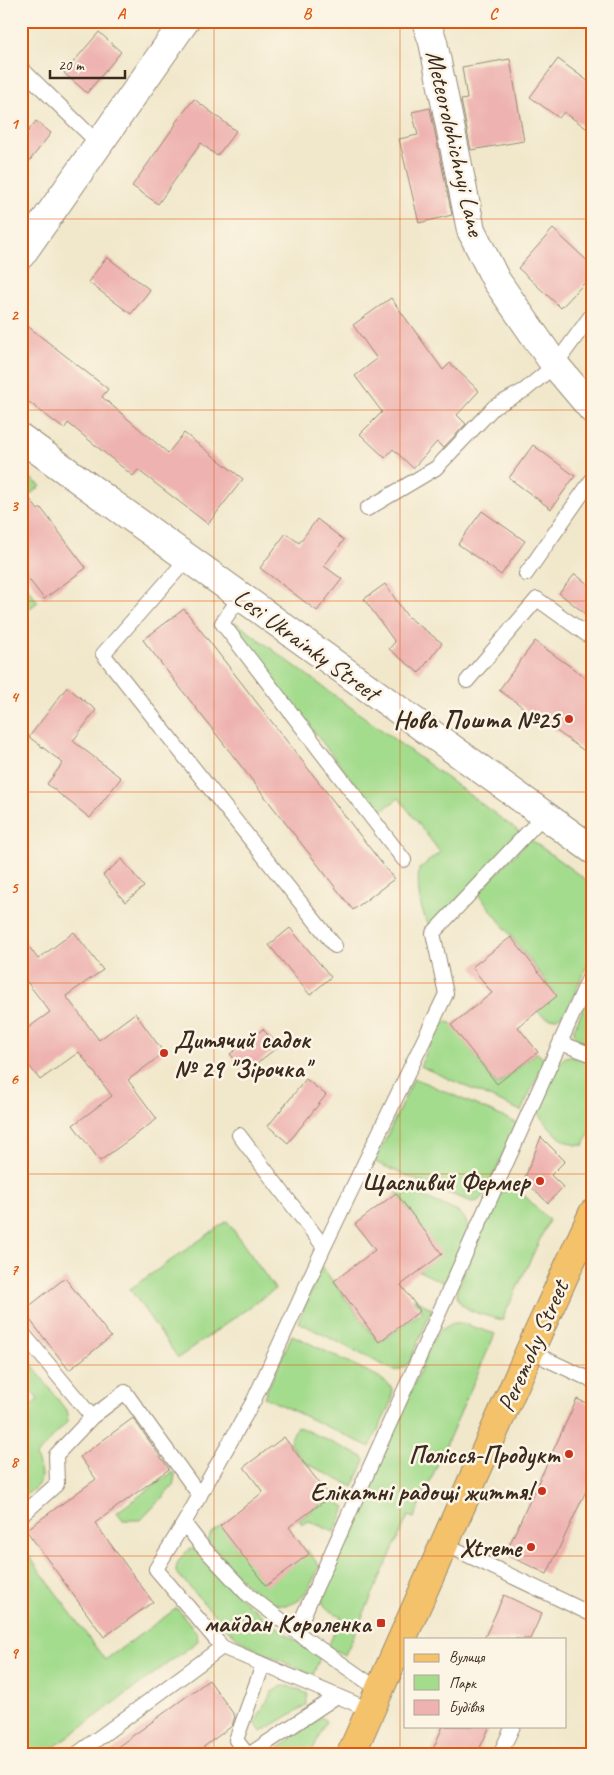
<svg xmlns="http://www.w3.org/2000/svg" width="614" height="1775" font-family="Caveat,sans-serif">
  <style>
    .green { fill: #a4dc8e; stroke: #708356 }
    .building { fill: #eeb3b0 }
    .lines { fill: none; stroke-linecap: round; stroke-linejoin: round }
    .service-casing { stroke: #968975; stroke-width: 16 }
    .minor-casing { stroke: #968975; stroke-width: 30 }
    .primary-casing { stroke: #968975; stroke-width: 30 }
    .service { stroke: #fff; stroke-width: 14 }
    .minor { stroke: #fff; stroke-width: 28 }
    .primary { stroke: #f3c26a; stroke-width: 28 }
    .grid { fill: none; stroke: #df570d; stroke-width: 1; stroke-opacity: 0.55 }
    .poi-dot { fill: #c8321e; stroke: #fcf5e5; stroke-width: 2 }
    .labels { text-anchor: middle; stroke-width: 5; stroke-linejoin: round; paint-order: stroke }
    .street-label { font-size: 25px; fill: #3b2a1e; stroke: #fcf5e5 }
    .poi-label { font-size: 25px; font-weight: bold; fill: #3b2a1e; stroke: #fcf5e5; text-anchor: end }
    .neatline { fill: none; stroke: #df570d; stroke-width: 2 }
    .grid-label { font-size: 16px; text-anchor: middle; font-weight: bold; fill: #df570d }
  </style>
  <rect width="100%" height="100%" fill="#fcf5e5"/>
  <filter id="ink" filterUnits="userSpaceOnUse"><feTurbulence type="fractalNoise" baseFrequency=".02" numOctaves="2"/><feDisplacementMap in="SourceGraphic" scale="10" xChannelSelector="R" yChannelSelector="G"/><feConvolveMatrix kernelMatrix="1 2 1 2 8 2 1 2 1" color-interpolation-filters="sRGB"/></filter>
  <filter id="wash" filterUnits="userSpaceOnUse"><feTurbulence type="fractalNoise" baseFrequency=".0096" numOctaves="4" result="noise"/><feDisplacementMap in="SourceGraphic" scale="20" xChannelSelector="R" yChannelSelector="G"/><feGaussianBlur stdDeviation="1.12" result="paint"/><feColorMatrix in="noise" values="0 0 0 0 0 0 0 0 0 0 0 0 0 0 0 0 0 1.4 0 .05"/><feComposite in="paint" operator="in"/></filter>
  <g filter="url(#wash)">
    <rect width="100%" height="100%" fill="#f1e8cc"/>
    <!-- green -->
    <path class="green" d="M21,471L41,486L21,501Z
      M21,579L38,602L21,615Z
      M234,623L238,624L521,833L431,927C419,913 417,887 419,869L440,852L399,798L378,813L233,629L232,626Z
      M530,839L593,885C593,906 595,929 593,950C592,959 585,970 581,978C572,999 562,1036 535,1009L554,992L478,893Z
      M593,987V1049C583,1045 573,1041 574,1029Z
      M444,1020L452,1024L497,1085L537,1053L543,1058L542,1067L521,1111L420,1066L437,1029Z
      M568,1056L593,1063V1127L584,1145C562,1147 550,1127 537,1112C543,1097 553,1061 568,1056Z
      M414,1078L517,1123L485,1194L478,1201L472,1202L442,1191L375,1162Z
      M400,1186L460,1213C467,1220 469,1227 466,1236L444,1283L417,1270L440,1253L397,1194Z
      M516,1187L549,1220L502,1320C486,1315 453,1311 457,1289L499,1194Z
      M227,1221L275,1289L178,1358L130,1289Z
      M322,1267L379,1343L423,1311L413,1298L432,1309L409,1363L399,1370H393L298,1322Z
      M453,1323H461L495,1334L414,1518L408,1516L345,1655L328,1647L341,1616C332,1611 322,1609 322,1597L435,1336L439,1331Z
      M292,1335L379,1377L392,1388V1400L370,1447L264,1397Z
      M21,1350L68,1413L67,1422L36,1456C45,1484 43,1481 21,1499V1412L38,1400L21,1377Z
      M297,1426L363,1457L365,1460L353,1487L304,1462L289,1443Z
      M173,1472L175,1475L173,1486L141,1520H123L117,1512Z
      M329,1498L346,1507L334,1532L309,1521L302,1524L299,1520Z
      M221,1526L265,1583L307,1550L320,1566C314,1577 309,1591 300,1599C270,1625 225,1560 208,1541L211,1533Z
      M21,1545L105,1660L177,1608L197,1633L198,1641L45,1754H21Z
      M191,1549C203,1552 214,1573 223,1582C253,1610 287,1635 320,1658L313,1675L257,1650L239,1639L227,1629L176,1572C175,1563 183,1553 191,1549Z
      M282,1686H288L308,1694L306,1705L261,1732L255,1723L272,1692Z
      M321,1717L326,1721L311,1754H271Z"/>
    <g id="blocks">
      <!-- building -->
      <path class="building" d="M99,32L121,52L87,93L64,73Z
        M510,59L524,141L471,150L461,100L467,99L462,67Z
        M558,59L593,85V133L564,112L559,118L530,97Z
        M194,99L236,131L217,156L201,143L158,204L132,186L176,124L175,123Z
        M430,108L452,215L419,223L399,139L418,135L412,112Z
        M36,121L51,133L21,172V140Z
        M553,229L593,266V274L561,308L518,268Z
        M107,257L150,290L131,314L88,282Z
        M391,298L443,370L450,363L479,391L457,415L466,424L443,448L437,442L413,468L393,449L385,458L360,434L382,412L355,376L377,359L353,325Z
        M21,321L108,389L102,397L168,453L184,433L243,479L208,524L138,470L133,476L68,423L64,429L21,396Z
        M533,445L575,476L551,509L509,478Z
        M21,487L38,510L41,508L86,568L44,599L21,569Z
        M482,511L525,541L501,575L458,544Z
        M317,519L344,540L324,566L342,579L317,611L260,568L286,533L299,543Z
        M575,574L593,588V620L559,593Z
        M385,584L407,616L442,643L419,673L389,649L395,642L364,599Z
        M184,609L394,879L353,910L143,640Z
        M535,641L593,683V757L499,690Z
        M67,687L96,710L73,741L121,778L90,818L47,784L63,763L29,737Z
        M122,859L144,887L125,902L103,875Z
        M290,928L331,977L310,995L269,945Z
        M74,932L103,970L66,996L99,1040L135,1013L164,1053L128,1080L157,1119L100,1161L73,1125L112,1096L79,1052L40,1080L21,1055V1033L50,1012L21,974V936L38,959Z
        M511,937L557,996L518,1027L538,1052L497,1084L451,1025L492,993L472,967Z
        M263,1029L278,1047L245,1072L230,1054Z
        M306,1079L326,1095L288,1143L268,1126Z
        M541,1137L565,1161L551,1175L563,1187L548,1203L524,1180Z
        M396,1193L442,1254L401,1285L420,1311L379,1342L334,1281L375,1250L355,1224Z
        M65,1278L111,1337L69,1370L23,1311Z
        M577,1399L593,1406V1476L547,1574L505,1554Z
        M133,1418L169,1469L95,1523L153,1602L104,1637L26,1530L96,1479L80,1457Z
        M284,1437L330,1497L289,1527L309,1554L266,1586L220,1526L263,1492L244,1467Z
        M504,1595L542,1613L530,1639H484Z
        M209,1680L235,1716L232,1726L194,1754H108Z
        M443,1726H490L477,1754H431Z"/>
    </g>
  </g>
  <g filter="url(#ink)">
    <use href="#blocks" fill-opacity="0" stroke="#968975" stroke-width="1"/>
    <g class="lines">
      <defs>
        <path id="service" d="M21,68L99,144
          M367,509L436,468L494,407L525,390L555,365L593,313
          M187,559L103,654L335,946
          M526,574L593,478
          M240,597L222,623L404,860
          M467,681L537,599L593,639
          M560,1043L593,969
          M239,1135L324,1247
          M21,1331L92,1417
          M546,1359L593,1381
          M21,1516L57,1484L56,1455L92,1417L125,1392L200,1496
          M184,1523L156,1569L222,1647
          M459,1551L593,1615
          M296,1632L560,1043L593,1055
          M379,1690L306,1639L246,1593L201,1545L184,1523L254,1400L324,1247L446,994L433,933L544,815
          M77,1754L222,1647L370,1710
          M247,1754L236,1740L263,1665
          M250,1754L337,1696
          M500,1754L513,1726"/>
        <path id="minor" d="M426,21L433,42L471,230L496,280L555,365L593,410
          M21,255L185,21
          M21,438L593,850"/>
        <path id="primary" d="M351,1754L532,1346L593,1213"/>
      </defs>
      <!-- service casing -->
      <use href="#service" class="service-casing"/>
      <!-- minor casing -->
      <use href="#minor" class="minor-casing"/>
      <!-- primary casing -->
      <use href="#primary" class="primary-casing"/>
      <!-- service -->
      <use href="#service" class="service"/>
      <!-- minor -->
      <use href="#minor" class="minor"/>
      <!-- primary -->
      <use href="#primary" class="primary"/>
    </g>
  </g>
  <!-- grid -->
  <path class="grid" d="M214,21V1754M400,21V1754M21,219H593M21,410H593M21,601H593M21,792H593M21,983H593M21,1174H593M21,1365H593M21,1556H593"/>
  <!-- markers -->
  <g class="poi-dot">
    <circle cx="569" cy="719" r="5"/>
    <circle cx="164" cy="1053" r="5"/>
    <circle cx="540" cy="1181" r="5"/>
    <circle cx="569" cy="1454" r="5"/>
    <circle cx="542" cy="1491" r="5"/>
    <circle cx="531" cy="1547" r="5"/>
    <rect x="376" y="1618" width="10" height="10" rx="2.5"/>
  </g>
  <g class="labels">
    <!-- street labels -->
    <g class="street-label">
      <text transform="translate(456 143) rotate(77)" y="9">Meteorolohichnyi Lane</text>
      <text transform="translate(307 644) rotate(36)" y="9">Lesi Ukrainky Street</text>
      <text transform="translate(532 1346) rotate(-66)" y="9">Peremohy Street</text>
    </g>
    <!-- poi labels -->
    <g class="poi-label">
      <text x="559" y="728">Нова Пошта №25</text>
      <text x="174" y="1048" text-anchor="start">Дитячий садок<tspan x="174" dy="29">№ 29 "Зірочка"</tspan></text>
      <text x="530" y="1190">Щасливий Фермер</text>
      <text x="559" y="1463">Полісся-Продукт</text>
      <text x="532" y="1500">Елікатні радощі життя!</text>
      <text x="521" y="1556">Xtreme</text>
      <text x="371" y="1632">майдан Короленка</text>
    </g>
  </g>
  <!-- margin -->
  <rect width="614" height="1775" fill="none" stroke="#fcf5e5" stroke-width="55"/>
  <!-- legend -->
  <rect x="404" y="1638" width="162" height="90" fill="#fcf5e5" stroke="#afa495"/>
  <rect x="414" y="1654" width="25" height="8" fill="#f3c26a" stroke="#afa495"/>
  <text x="449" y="1662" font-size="15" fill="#3b2a1e">Вулиця</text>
  <rect x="414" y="1675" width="25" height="15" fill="#a4dc8e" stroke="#afa495"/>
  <text x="449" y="1688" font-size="15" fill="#3b2a1e">Парк</text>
  <rect x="414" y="1700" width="25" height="15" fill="#eeb3b0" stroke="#afa495"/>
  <text x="449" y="1712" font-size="15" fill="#3b2a1e">Будівля</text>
  <!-- scale -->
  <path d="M50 70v8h75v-8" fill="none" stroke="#3b2a1e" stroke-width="2.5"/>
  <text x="58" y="70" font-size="15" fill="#3b2a1e" stroke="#fcf5e5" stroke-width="4" paint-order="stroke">20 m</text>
  <rect x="28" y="28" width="558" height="1720" class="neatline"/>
  <g class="grid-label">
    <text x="121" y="19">A</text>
    <text x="307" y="19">B</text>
    <text x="493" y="19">C</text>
    <text x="14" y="129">1</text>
    <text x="14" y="320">2</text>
    <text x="14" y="511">3</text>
    <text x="14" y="702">4</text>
    <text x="14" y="893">5</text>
    <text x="14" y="1084">6</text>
    <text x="14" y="1275">7</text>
    <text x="14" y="1467">8</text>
    <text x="14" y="1658">9</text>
  </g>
</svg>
